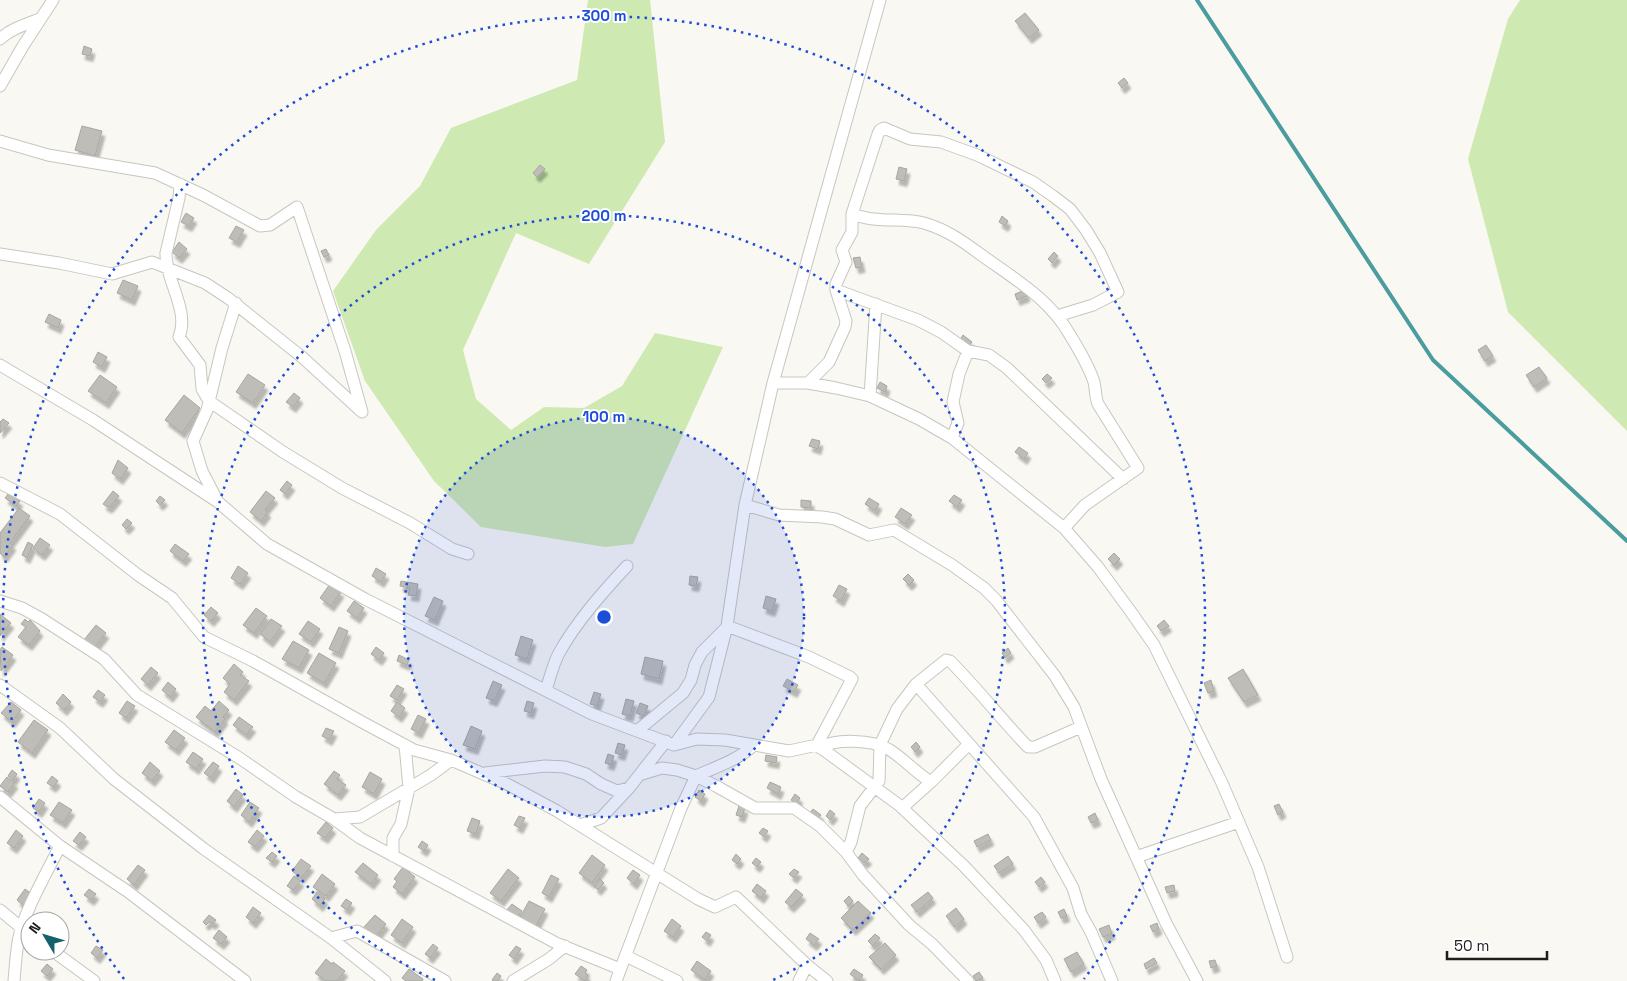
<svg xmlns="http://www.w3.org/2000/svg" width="1627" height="981" font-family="'Space Grotesk',sans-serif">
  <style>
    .green { fill: #cee9b2 }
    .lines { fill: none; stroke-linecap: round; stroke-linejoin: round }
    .stream { stroke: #4a9c9e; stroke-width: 4 }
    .building { fill: #bebdb7; stroke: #a7a6a1; filter: url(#shadow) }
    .street-casing { stroke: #c7c6c0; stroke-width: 13 }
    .street { stroke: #fff; stroke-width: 11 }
    .ring { fill: none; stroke: #1d4ed8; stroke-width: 2.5; stroke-dasharray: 2.5 5 }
    .centre { fill: #1d4ed8; stroke: #fff; stroke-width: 2.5 }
    .ring-label { font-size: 15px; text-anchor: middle; font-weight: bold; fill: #1d4ed8; stroke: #fff; stroke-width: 4; stroke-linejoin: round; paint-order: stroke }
  </style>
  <defs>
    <filter id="shadow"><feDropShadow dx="3" dy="5.5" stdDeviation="1" flood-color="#0004"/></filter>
  </defs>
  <rect width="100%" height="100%" fill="#f9f8f2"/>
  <!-- green -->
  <path class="green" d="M588,0H650L665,142L589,264L516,233L463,350L476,399L511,430L544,407L584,408L622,386L655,333L723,347L633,544L605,547L481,527L434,481L365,381L333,291L376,230L420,186L451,128L577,80Z
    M1520,0H1627V431L1508,312L1468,159L1508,19Z"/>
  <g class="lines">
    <!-- stream -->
    <path class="stream" d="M1197,0L1433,360L1627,541"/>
  </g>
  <!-- building -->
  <path class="building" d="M1025,13L1039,30L1029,38L1015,21Z
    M84,46L92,49L90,56L82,54Z
    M1124,78L1128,83L1122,88L1118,83Z
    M82,126L102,131L95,156L75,150Z
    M540,165L545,169L537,177L533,173Z
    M899,167L907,169L904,181L896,179Z
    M186,213L194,218L189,226L181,222Z
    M1002,216L1008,221L1005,226L999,222Z
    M236,226L244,230L237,242L229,238Z
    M179,242L187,249L179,258L172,252Z
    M326,249L329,255L324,257L321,251Z
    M1054,252L1058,256L1052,263L1048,259Z
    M860,257L862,267L856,268L853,258Z
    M123,280L138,286L132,300L117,293Z
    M1025,290L1027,296L1017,300L1015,294Z
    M49,314L61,320L58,328L45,322Z
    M963,335L972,342L968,347L959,341Z
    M1486,345L1493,356L1485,361L1478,350Z
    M98,352L107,357L102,367L93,362Z
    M1539,367L1547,378L1534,387L1526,375Z
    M248,374L265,385L253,403L236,392Z
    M1047,374L1052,378L1046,383L1042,379Z
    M100,375L117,387L106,403L88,391Z
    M880,382L887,386L885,392L877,388Z
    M294,393L300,398L293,407L286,402Z
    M184,395L200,408L182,433L165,420Z
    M3,419L9,423L0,433V422Z
    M812,439L820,441L818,449L809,446Z
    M1019,447L1028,453L1024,459L1015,452Z
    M118,460L128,468L120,479L112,473Z
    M287,481L292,485L285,494L280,490Z
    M113,491L119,496L110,507H107L103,504Z
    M266,491L275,498L265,510L268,512L261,521L250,512Z
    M9,493L20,501L16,506L5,498Z
    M954,495L962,500L957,507L949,501Z
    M160,496L165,500L160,505L156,501Z
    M869,498L879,504L875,511L865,504Z
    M801,500L811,501V508L801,507Z
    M19,508L30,516L10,543L13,545L4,557L0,553V533Z
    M901,508L912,515L905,524L895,517Z
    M127,519L132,523L126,529L122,525Z
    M40,538L50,545L42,555L33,548Z
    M28,542L33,545L27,558L22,555Z
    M175,544L189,554L183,561L170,551Z
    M1114,553L1120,559L1114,565L1108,559Z
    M238,566L248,573L240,584L231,578Z
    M376,568L386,574L381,582L372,576Z
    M908,574L914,580L909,585L903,579Z
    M690,576L698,577L696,586L689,585Z
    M401,581L418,584L416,596L408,595L410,588L400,586Z
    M330,584L341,592L331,606L320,598Z
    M839,585L847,589L841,601L833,596Z
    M766,596L776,599L772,611L763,608Z
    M434,597L443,601L435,620L425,616Z
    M354,601L364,608L357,618L347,611Z
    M211,607L218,613L211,621L204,615Z
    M256,608L267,616L254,633L243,625Z
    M0,614L11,623L0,636Z
    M25,619L28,622L30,620L40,631L29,645L18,637L26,627L21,624Z
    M271,619L282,626L270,642L260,634Z
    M1164,620L1169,626L1161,631L1157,626Z
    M308,621L320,629L311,642L299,634Z
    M96,625L106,633L94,648L84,640Z
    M339,627L348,631L339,653L329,649Z
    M521,636L533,640L527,659L515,655Z
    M293,641L309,650L299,668L282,659Z
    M2,647L13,655L1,671L0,650Z
    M376,647L384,653L379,660L371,654Z
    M1008,648L1011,653L1005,658L1002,653Z
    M319,653L336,663L324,683L307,673Z
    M399,655L409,660L407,665L397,661Z
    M645,657L663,661L659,679L641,674Z
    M234,664L243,672L240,675L249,681L234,700L224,692L230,684L223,678Z
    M151,667L158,673L148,685L141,679Z
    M1243,669L1258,695L1244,702L1228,678Z
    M787,679L798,685L794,692L783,686Z
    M1211,680L1214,691L1208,693L1204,683Z
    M493,681L502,685L494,701L486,698Z
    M168,682L176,689L170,697L162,690Z
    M397,685L404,689L397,700L390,696Z
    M98,690L105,695L100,702L93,697Z
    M594,692L601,694L597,706L590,704Z
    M63,694L71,702L64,710L56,703Z
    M626,699L634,701L630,716L622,714Z
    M127,701L135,706L126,718L119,713Z
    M219,701L229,710L223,717L225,719L215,732L196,717L205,706L211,711Z
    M527,701L534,703L531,713L524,711Z
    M11,702L21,710L12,722L1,713Z
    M397,702L405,708L399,717L391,711Z
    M640,703L648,706L644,716L636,713Z
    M418,715L426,719L419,733L411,729Z
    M239,717L253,727L246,735L233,725Z
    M34,720L48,730L32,753L18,742Z
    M471,726L482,731L475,749L463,745Z
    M326,728L334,731L329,740L322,736Z
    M174,730L185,738L176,750L165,742Z
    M916,742L920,747L915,752L911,747Z
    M618,743L625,745L622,755L615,753Z
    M193,752L203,759L196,769L186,762Z
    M608,754L614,756L611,765L605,763Z
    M766,755L777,757L776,763L765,761Z
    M150,762L160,771L152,781L142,773Z
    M213,762L219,766L211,778L204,773Z
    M12,770L17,774L13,780L8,776Z
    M334,771L340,775L337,779L346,785L338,795L324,784Z
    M370,772L382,779L374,794L362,787Z
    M52,776L58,781L53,787L47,783Z
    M7,777L15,783L8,792L0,786Z
    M770,782L781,787L778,794L767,788Z
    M236,789L243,795L234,807L227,801Z
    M699,790L705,794L701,801L695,797Z
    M795,794L800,798L796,804L791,800Z
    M39,799L45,803L39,812L33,808Z
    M59,802L72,810L63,823L50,815Z
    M250,802L259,808L249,822L241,815Z
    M1279,804L1283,812L1278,815L1274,806Z
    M739,806L745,808L742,817L736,815Z
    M813,809L821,815L817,820L809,814Z
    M830,810L835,814L830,820L826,816Z
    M1095,813L1098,820L1091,823L1088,817Z
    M519,816L525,818L520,828L514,825Z
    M472,818L480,821L476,834L467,831Z
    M326,822L333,828L325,838L317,833Z
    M763,828L768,831L764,837L759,833Z
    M16,830L23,836L14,848L7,843Z
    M257,830L264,836L255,847L248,842Z
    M80,832L86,837L79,845L73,841Z
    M988,834L991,840L977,847L974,841Z
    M422,841L428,845L424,851L418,847Z
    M272,852L277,856L272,862L266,858Z
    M862,853L869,859L864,863L858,858Z
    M736,854L741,859L737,864L732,860Z
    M592,855L605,865L592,883L579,873Z
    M1008,856L1013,864L999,873L994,866Z
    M756,858L761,862L757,867L752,863Z
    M301,859L311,866L301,878L292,871Z
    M363,863L378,875L371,884L355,872Z
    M138,865L145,870L134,885L127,879Z
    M403,867L415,877L402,894L393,887L397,881L394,879Z
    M508,869L519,878L501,901L490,893Z
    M794,869L799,872L794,878L789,874Z
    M633,870L640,875L634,884L627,878Z
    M322,874L335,884L326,896L313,887Z
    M551,875L559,879L549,897L542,893Z
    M294,876L301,881L293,890L287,886Z
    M1041,877L1045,882L1039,887L1035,882Z
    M600,879L604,883L598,890L594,886Z
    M757,884L766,891L761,898L752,891Z
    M1174,885L1175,891L1167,893L1165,887Z
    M25,889L32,894L24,906L17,900Z
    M89,889L96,894L91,900L84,895Z
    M796,889L803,895L791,907L785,902Z
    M317,892L325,899L320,906L312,899Z
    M928,892L933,898L917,912L911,905Z
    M849,896L853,901L848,906L844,901Z
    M346,899L352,903L347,910L341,906Z
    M529,901L545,909L535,928L519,919Z
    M858,901L871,913L853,930L841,918Z
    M512,904L522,911L516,919L506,911Z
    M253,907L261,913L253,923L246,917Z
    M956,908L964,919L955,927L946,916Z
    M1064,909L1067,916L1061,918L1058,912Z
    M1042,912L1046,917L1038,923L1034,917Z
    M209,915L216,920L213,924L209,922L206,925L203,922Z
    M375,915L386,924L375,938L363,928Z
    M402,919L413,927L402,943L391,935Z
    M672,919L681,926L673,937L664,931Z
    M1157,923L1159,929L1153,932L1150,926Z
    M1109,925L1112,934L1103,937L1099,929Z
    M219,930L227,937L221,944L213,938Z
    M706,932L711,935L707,941L702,937Z
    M810,933L819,939L814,945L806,939Z
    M875,934L880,938L873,946L868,941Z
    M885,943L896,955L881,969L869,957Z
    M433,944L438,948L430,958L425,954Z
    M96,946L103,950L97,958L91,953Z
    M516,946L521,949L514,959L509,955Z
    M1077,952L1084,964L1071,972L1064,959Z
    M1154,958L1157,963L1146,969L1144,964Z
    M326,959L332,964L333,962L345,971L337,981H326L315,973Z
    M1215,960L1217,966L1211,968L1209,961Z
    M697,961L711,971L705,980L691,970Z
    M47,964L53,969L47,976L41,971Z
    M581,966L587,970L585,973L588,976L585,981L575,974Z
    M409,969L423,979L422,981H406L402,978Z
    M854,969L863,975L859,981L850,974Z
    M979,972L983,978L976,981L973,976Z
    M497,973L501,976L498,981H494L492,980Z"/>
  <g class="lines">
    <defs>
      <path id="street" d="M0,39C10,29 27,24 40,19
        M0,86L23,46L53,0
        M0,141L48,155L155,173L203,195L260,226L270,225L297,207L345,351L362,412L302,357L228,298L205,283L152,262L112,274L59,263L0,254
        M180,184L179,198L166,253C165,280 190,310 179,337L200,365L202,389L209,401L283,452L342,488L410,523L452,549L468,554
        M852,214C859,216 867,219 874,219C890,221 908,219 924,223C947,230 961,240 980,254C1013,278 1049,298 1070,335C1078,348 1089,367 1094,382C1096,390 1095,397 1098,404L1138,468L1085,505L1064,528
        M836,290L918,320L941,332L968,351L989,355L1007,368L1123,479
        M0,365L93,420L218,502L267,544L365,599L592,714L674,745L697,739L725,740L754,745
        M773,383H808L836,388L870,396L919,419L952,438L1064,528L1098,567L1131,612L1154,645L1222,783L1258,867L1287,957
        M808,383L829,362L845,327L846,321L836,290V284L846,262L842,250L852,232V214L878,134L880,130L884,128L910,139L941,142L977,155L1033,182L1053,196L1070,209L1086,230L1100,253L1118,292L1093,305L1057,316
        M870,396L876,304
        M952,438L958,423L953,402L959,374L968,351
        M0,483L60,514L138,575L172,598L204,637L253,661L362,722L414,750L451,760L509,785L557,811L698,899L715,907L736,897L807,965L827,981
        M217,500L202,471L193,441L207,410L222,348L236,303
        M745,505L779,515L822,517L835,519L869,535L894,530L952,565L984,588L996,600L1055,676L1074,707L1101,779L1166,923L1197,981
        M0,601L22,608L42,619L104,659L137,695L241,759L296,797L334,819L360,838L556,943L620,969
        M727,626L809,657L850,677L852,679L817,745
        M916,684L1034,817L1073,888L1081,914L1091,932L1112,981
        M0,685L60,728L114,779L204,849L331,938L385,981
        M546,690C550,678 553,664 559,653C577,621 602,593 627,566
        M637,731L683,693L691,680L695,665L702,652L726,628
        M674,745L709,697L727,626L745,505L773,383L880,0
        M820,748C835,738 873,740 888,749C901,756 916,773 931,782
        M485,773L545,766L565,767L586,774L601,784L617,791L629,788L666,741
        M642,774L662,768L677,770L696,776L716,786L755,808H794L820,826L846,852L863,875L909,925L932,944L968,981
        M0,797L60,846L127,891L245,981
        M902,808L931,782L969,744
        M334,819L360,817L431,775L451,760
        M580,825L601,818L629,788
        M846,852L851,842L860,806L879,781L880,745L897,709L916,684L946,660L950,661C977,688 1001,719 1028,747H1035L1081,727
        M393,856V838L401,824L409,788L405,745
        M1136,857L1239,822
        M0,910L30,935
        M331,938L357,931L445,981
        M53,951L94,981
        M626,956L677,981
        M14,981C15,968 16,955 18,942C23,913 46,874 60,846
        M513,981L549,959L565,946
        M616,981L681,808L696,776C716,767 738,760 754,745L789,751L817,745L899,805L964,866L1024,930L1046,960L1055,981
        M799,981L807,965"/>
    </defs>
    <!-- street casing -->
    <use href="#street" class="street-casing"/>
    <!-- street -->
    <use href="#street" class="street"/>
  </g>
  <!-- distance rings -->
  <circle cx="604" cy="617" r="200" fill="#1d4ed8" fill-opacity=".12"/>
  <g class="ring">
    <circle cx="604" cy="617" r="200"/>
    <path d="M435 980A401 401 0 1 1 773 980"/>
    <path d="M124 979A601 601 0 1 1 1084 979"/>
  </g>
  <circle cx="604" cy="617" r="8" class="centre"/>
  <g class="ring-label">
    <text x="604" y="21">300 m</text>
    <text x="604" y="221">200 m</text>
    <text x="604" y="422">100 m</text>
  </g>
  <!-- north arrow -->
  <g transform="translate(45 936) rotate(308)"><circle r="24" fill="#ffffff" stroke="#a5a5a4"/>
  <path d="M0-4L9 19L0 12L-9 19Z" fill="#14606c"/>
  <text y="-8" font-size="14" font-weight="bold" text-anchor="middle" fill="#1f1e1c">N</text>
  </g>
  <!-- scale -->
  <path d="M1447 951v8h100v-8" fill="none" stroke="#1f1e1c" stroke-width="2.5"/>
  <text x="1454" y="951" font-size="15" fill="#1f1e1c" stroke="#ffffff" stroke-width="4" paint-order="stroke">50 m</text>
</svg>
